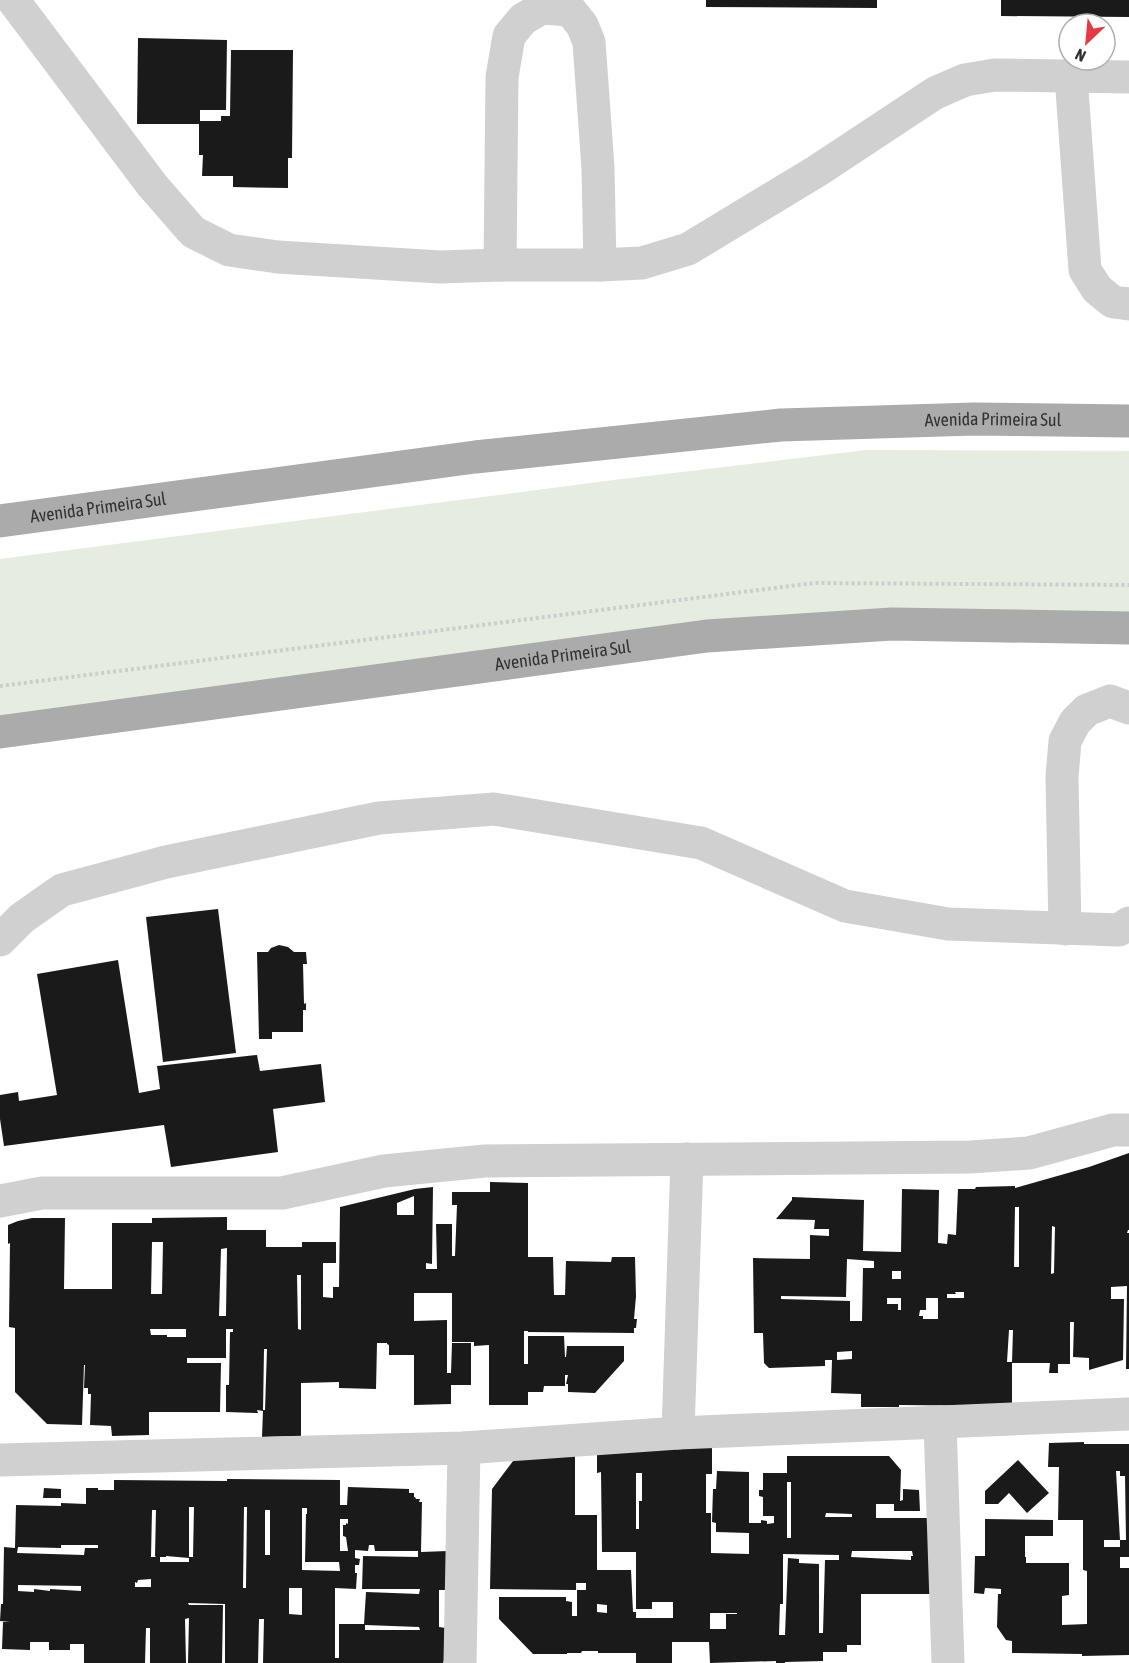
<svg xmlns="http://www.w3.org/2000/svg" width="1129" height="1663" viewBox="0 0 1129 1663" font-family="'Asap Condensed',sans-serif">
<style>
.green{fill:#e6ecdf}
.building{fill:#1a1a1a;fill-rule:evenodd}
.lines{fill:none;stroke-linecap:round;stroke-linejoin:round}
.path{stroke:#cdcdcd;stroke-width:4;stroke-dasharray:3 3;stroke-linecap:butt}
.minor{stroke:#d0d0d0;stroke-width:33}
.major{stroke:#ababab;stroke-width:33}
.labels{text-anchor:middle;stroke-width:6;stroke-linejoin:round;paint-order:stroke}
.street-label{font-size:18px;fill:#333;stroke:#fff}
</style>
<rect width="100%" height="100%" fill="#fff"/>
<!-- green -->
<polygon class="green" points="866,450 1129,451 1129,614 847,612 0,719 0,559 614,480"/>
<!-- building -->
<g class="building">
<polygon points="706,0 877,0 877,8 706,7"/>
<polygon points="1001,0 1129,0 1129,17 1001,16"/>
<polygon points="138,38 227,40 226,110 200,110 200,121 221,121 221,116 230,116 231,50 293,50 292,158 288,158 288,188 233,187 233,176 202,176 203,155 199,155 199,124 137,124"/>
<polygon points="218,909 236,1053 163,1062 146,917"/>
<polygon points="279,945 288,947 294,952 306,952 307,964 303,964 304,1004 306,1003 306,1010 303,1010 303,1032 272,1032 272,1039 259,1039 257,952 268,952 271,948"/>
<polygon points="118,960 139,1093 160,1089 157,1066 257,1055 260,1071 321,1064 325,1102 273,1109 278,1152 171,1167 164,1125 4,1146 0,1119 0,1095 18,1092 19,1101 57,1095 37,974"/>
<path d="M 1129,1153 L 1129,1230 L 1128,1230 L 1127,1233 L 1129,1233 L 1129,1369 L 1126,1369 L 1127,1286 L 1111,1287 L 1111,1299 L 1124,1299 L 1123,1360 L 1089,1370 L 1089,1358 L 1073,1357 L 1074,1322 L 1070,1322 L 1070,1364 L 1058,1364 L 1058,1373 L 1049,1373 L 1050,1363 L 1012,1363 L 1012,1406 L 899,1405 L 899,1407 L 861,1407 L 861,1394 L 831,1393 L 832,1360 L 825,1360 L 825,1366 L 769,1368 L 764,1363 L 763,1333 L 754,1333 L 753,1258 L 810,1259 L 810,1235 L 829,1236 L 829,1229 L 814,1229 L 815,1220 L 776,1219 L 792,1200 L 792,1197 L 864,1200 L 863,1251 L 901,1252 L 902,1189 L 939,1190 L 938,1243 L 947,1244 L 948,1234 L 956,1235 L 958,1189 L 975,1189 L 976,1187 L 1015,1186 L 1015,1188 L 1089,1167 ZM 1015,1207 L 1019,1207 L 1019,1267 L 1014,1267 ZM 1052,1226 L 1055,1227 L 1054,1273 L 1051,1274 ZM 847,1259 L 874,1261 L 874,1268 L 863,1268 L 862,1321 L 850,1321 L 850,1301 L 781,1299 L 781,1296 L 846,1297 ZM 892,1271 L 901,1271 L 901,1279 L 892,1279 ZM 955,1292 L 964,1292 L 964,1298 L 947,1298 L 947,1294 L 956,1294 ZM 887,1298 L 901,1298 L 901,1310 L 898,1310 L 898,1304 L 887,1304 ZM 926,1298 L 938,1298 L 938,1319 L 923,1319 L 923,1316 L 919,1316 L 920,1310 L 926,1310 ZM 1009,1330 L 1013,1330 L 1012,1362 L 1007,1362 ZM 852,1351 L 852,1359 L 837,1360 L 837,1352 Z"/>
<path d="M 490,1182 L 528,1183 L 528,1257 L 553,1257 L 554,1295 L 565,1295 L 566,1261 L 611,1262 L 612,1257 L 635,1257 L 636,1296 L 634,1319 L 637,1319 L 636,1328 L 634,1328 L 634,1333 L 528,1332 L 528,1331 L 524,1331 L 524,1364 L 528,1364 L 528,1336 L 564,1336 L 565,1357 L 566,1357 L 567,1346 L 624,1346 L 624,1361 L 595,1393 L 568,1392 L 568,1384 L 566,1384 L 568,1375 L 565,1375 L 565,1386 L 544,1386 L 543,1392 L 528,1392 L 528,1405 L 489,1405 L 489,1345 L 474,1346 L 474,1342 L 452,1342 L 452,1293 L 414,1293 L 414,1321 L 447,1320 L 447,1373 L 451,1373 L 452,1343 L 471,1343 L 471,1385 L 451,1385 L 451,1404 L 414,1405 L 414,1355 L 389,1355 L 389,1345 L 387,1344 L 387,1343 L 377,1343 L 376,1389 L 339,1388 L 339,1382 L 301,1383 L 301,1436 L 262,1437 L 263,1410 L 265,1410 L 267,1349 L 264,1349 L 263,1411 L 257,1410 L 258,1413 L 226,1412 L 226,1385 L 229,1385 L 230,1332 L 233,1332 L 233,1329 L 226,1329 L 226,1358 L 187,1358 L 187,1363 L 221,1363 L 220,1412 L 149,1412 L 149,1435 L 112,1436 L 111,1426 L 90,1425 L 91,1394 L 88,1394 L 88,1388 L 84,1388 L 85,1365 L 84,1365 L 82,1425 L 47,1424 L 15,1392 L 15,1328 L 9,1327 L 10,1243 L 8,1244 L 8,1225 L 18,1221 L 32,1218 L 65,1218 L 64,1289 L 112,1289 L 112,1223 L 152,1223 L 152,1218 L 227,1217 L 227,1230 L 266,1230 L 266,1247 L 302,1247 L 302,1242 L 336,1242 L 336,1263 L 323,1263 L 323,1297 L 333,1298 L 333,1287 L 339,1287 L 340,1207 L 415,1189 L 433,1187 L 432,1264 L 426,1263 L 426,1269 L 437,1269 L 436,1224 L 452,1224 L 452,1256 L 455,1256 L 457,1205 L 452,1205 L 452,1192 L 490,1192 ZM 414,1196 L 414,1215 L 397,1215 L 397,1203 ZM 152,1242 L 163,1242 L 162,1294 L 151,1294 ZM 227,1248 L 226,1316 L 219,1316 L 221,1249 ZM 297,1275 L 301,1275 L 301,1330 L 298,1329 ZM 150,1329 L 186,1329 L 186,1337 L 167,1337 L 167,1335 L 151,1335 Z"/>
<path d="M 1084,1442 L 1084,1444 L 1129,1444 L 1129,1557 L 1120,1557 L 1120,1568 L 1129,1568 L 1129,1655 L 1082,1656 L 1082,1654 L 1012,1653 L 1012,1641 L 1006,1640 L 997,1627 L 998,1594 L 1001,1594 L 1001,1589 L 985,1588 L 984,1594 L 974,1593 L 975,1556 L 985,1556 L 985,1519 L 1053,1520 L 1053,1536 L 1025,1536 L 1025,1557 L 1026,1557 L 1026,1563 L 1069,1563 L 1069,1595 L 1062,1596 L 1062,1625 L 1087,1624 L 1087,1571 L 1083,1570 L 1083,1520 L 1058,1520 L 1059,1467 L 1048,1467 L 1049,1443 ZM 1116,1471 L 1120,1471 L 1120,1476 L 1125,1476 L 1126,1540 L 1120,1540 L 1120,1547 L 1104,1547 L 1104,1540 L 1120,1540 Z"/>
<path d="M 712,1445 L 712,1474 L 706,1474 L 706,1513 L 711,1513 L 711,1553 L 749,1554 L 749,1533 L 716,1532 L 716,1523 L 712,1522 L 713,1489 L 716,1489 L 717,1471 L 749,1472 L 749,1523 L 761,1523 L 761,1520 L 767,1521 L 767,1524 L 774,1523 L 774,1516 L 763,1516 L 763,1497 L 759,1496 L 759,1490 L 763,1490 L 763,1473 L 787,1473 L 787,1456 L 889,1456 L 901,1470 L 900,1501 L 903,1500 L 903,1489 L 919,1490 L 920,1511 L 894,1511 L 894,1504 L 876,1504 L 876,1518 L 930,1518 L 930,1594 L 861,1594 L 861,1645 L 847,1645 L 847,1652 L 823,1652 L 823,1661 L 785,1662 L 785,1663 L 776,1663 L 776,1661 L 710,1663 L 709,1642 L 672,1642 L 672,1663 L 636,1663 L 636,1653 L 598,1653 L 598,1651 L 582,1651 L 581,1653 L 567,1653 L 567,1654 L 533,1654 L 499,1619 L 499,1597 L 566,1597 L 566,1601 L 572,1602 L 572,1616 L 577,1616 L 577,1590 L 586,1590 L 586,1583 L 576,1583 L 576,1590 L 490,1589 L 492,1489 L 519,1453 L 575,1453 L 575,1515 L 597,1515 L 597,1570 L 631,1570 L 633,1612 L 636,1612 L 636,1618 L 673,1618 L 673,1602 L 652,1602 L 652,1609 L 636,1609 L 636,1552 L 602,1552 L 601,1472 L 597,1473 L 597,1446 ZM 636,1473 L 642,1473 L 642,1501 L 639,1501 L 639,1529 L 636,1529 ZM 787,1482 L 791,1482 L 791,1538 L 787,1538 ZM 826,1513 L 852,1514 L 852,1517 L 825,1517 ZM 852,1551 L 912,1551 L 913,1556 L 911,1556 L 911,1560 L 851,1557 ZM 783,1554 L 839,1555 L 839,1560 L 825,1560 L 823,1633 L 819,1633 L 819,1564 L 799,1563 L 799,1559 L 788,1558 L 785,1635 L 779,1635 L 780,1604 L 783,1604 ZM 597,1604 L 607,1605 L 607,1613 L 597,1612 ZM 710,1613 L 737,1613 L 737,1614 L 726,1614 L 726,1629 L 710,1629 Z"/>
<polygon points="1018,1460 1049,1493 1027,1513 1009,1493 998,1504 985,1504 985,1491"/>
<path d="M 227,1479 L 340,1480 L 340,1505 L 347,1505 L 348,1487 L 409,1489 L 409,1493 L 414,1493 L 414,1497 L 415,1497 L 416,1499 L 420,1499 L 419,1502 L 422,1502 L 421,1552 L 448,1551 L 448,1590 L 439,1590 L 439,1627 L 446,1628 L 445,1657 L 443,1663 L 263,1663 L 264,1619 L 259,1619 L 258,1663 L 225,1663 L 225,1604 L 188,1603 L 189,1605 L 223,1605 L 222,1663 L 188,1663 L 189,1618 L 185,1619 L 186,1663 L 150,1663 L 150,1628 L 146,1628 L 145,1663 L 84,1663 L 84,1644 L 70,1644 L 70,1650 L 49,1650 L 49,1642 L 30,1642 L 30,1650 L 2,1649 L 3,1622 L 10,1622 L 0,1621 L 1,1604 L 3,1604 L 4,1547 L 15,1548 L 16,1505 L 61,1506 L 61,1503 L 86,1504 L 86,1488 L 98,1488 L 98,1490 L 114,1490 L 114,1480 L 227,1481 ZM 189,1507 L 194,1507 L 193,1557 L 189,1557 ZM 244,1507 L 247,1507 L 246,1588 L 243,1588 ZM 302,1508 L 307,1508 L 307,1514 L 306,1514 L 305,1562 L 339,1562 L 340,1571 L 302,1570 ZM 152,1510 L 156,1510 L 155,1556 L 156,1557 L 151,1557 ZM 265,1510 L 270,1510 L 270,1555 L 265,1555 ZM 340,1519 L 348,1519 L 348,1524 L 346,1523 L 346,1525 L 343,1525 L 343,1536 L 346,1537 L 348,1551 L 340,1551 ZM 61,1545 L 98,1545 L 98,1548 L 85,1548 L 84,1555 L 17,1553 L 18,1547 L 61,1548 ZM 369,1545 L 374,1545 L 375,1551 L 418,1551 L 418,1557 L 363,1556 L 362,1589 L 420,1589 L 419,1594 L 366,1592 L 364,1624 L 339,1624 L 339,1658 L 335,1658 L 335,1588 L 356,1589 L 357,1573 L 355,1573 L 355,1565 L 359,1565 L 360,1559 L 355,1558 L 355,1550 L 368,1551 ZM 166,1556 L 189,1558 L 189,1562 L 160,1562 L 160,1557 L 166,1557 ZM 151,1579 L 151,1587 L 135,1587 L 135,1582 L 137,1583 L 138,1580 ZM 18,1585 L 81,1586 L 81,1591 L 50,1589 L 50,1591 L 34,1589 L 34,1592 L 18,1591 ZM 289,1588 L 302,1588 L 302,1615 L 289,1614 ZM 365,1625 L 419,1627 L 420,1630 L 365,1630 Z"/>
<polygon points="44,1488 61,1489 61,1498 43,1498"/>
</g>
<g class="lines">
<!-- path -->
<polyline class="path" points="0,686 814,583 1129,585"/>
<!-- minor -->
<g class="minor">
<polyline points="13,0 152,185 193,232 229,250 278,257 440,267 500,265 600,265 642,263 688,249 817,171 935,93 965,80 995,75 1129,77"/>
<polyline points="1071,76 1085,270 1097,289 1113,302 1129,304"/>
<polyline points="500,265 502,77 509,36 523,19 542,8 570,10 582,25 589,42 598,168 600,265"/>
<polyline points="1065,929 1062,777 1065,741 1075,722 1087,710 1110,701 1129,708"/>
<polyline points="0,940 22,918 62,890 166,862 379,818 494,809 701,843 845,906 948,924 1119,930 1129,923"/>
<polyline points="0,1201 42,1193 282,1193 384,1171 485,1161 970,1157 1029,1153 1113,1130 1129,1130"/>
<polyline points="940,1422 948,1663"/>
<polyline points="678,1433 687,1159"/>
<polyline points="0,1460 464,1448 678,1433 1129,1414"/>
<polyline points="460,1663 464,1448"/>
</g>
<!-- major -->
<g class="major">
<path id="s1" d="M 0,521 L 475,457 L 781,425 L 974,419 L 1129,421"/>
<path id="s2" d="M 0,732 L 707,636 L 892,624 L 1129,628"/>
</g>
</g>
<g class="labels">
<!-- street labels -->
<g class="street-label">
<text dy="6" stroke="none"><textPath href="#s1" startOffset="999">Avenida Primeira Sul</textPath></text>
<text dy="6" stroke="none"><textPath href="#s1" startOffset="99">Avenida Primeira Sul</textPath></text>
<text dy="6" stroke="none"><textPath href="#s2" startOffset="568">Avenida Primeira Sul</textPath></text>
</g>
</g>
<!-- north arrow -->
<g transform="translate(1087 42) rotate(206)"><circle r="28" fill="#ffffff" stroke="#adadad" stroke-width="1.5"/>
<path d="M0-4.5L10 22L0 15L-10 22Z" fill="#e63946"/>
<text y="-9" font-size="16" font-weight="bold" text-anchor="middle" fill="#333333">N</text>
</g>
</svg>
